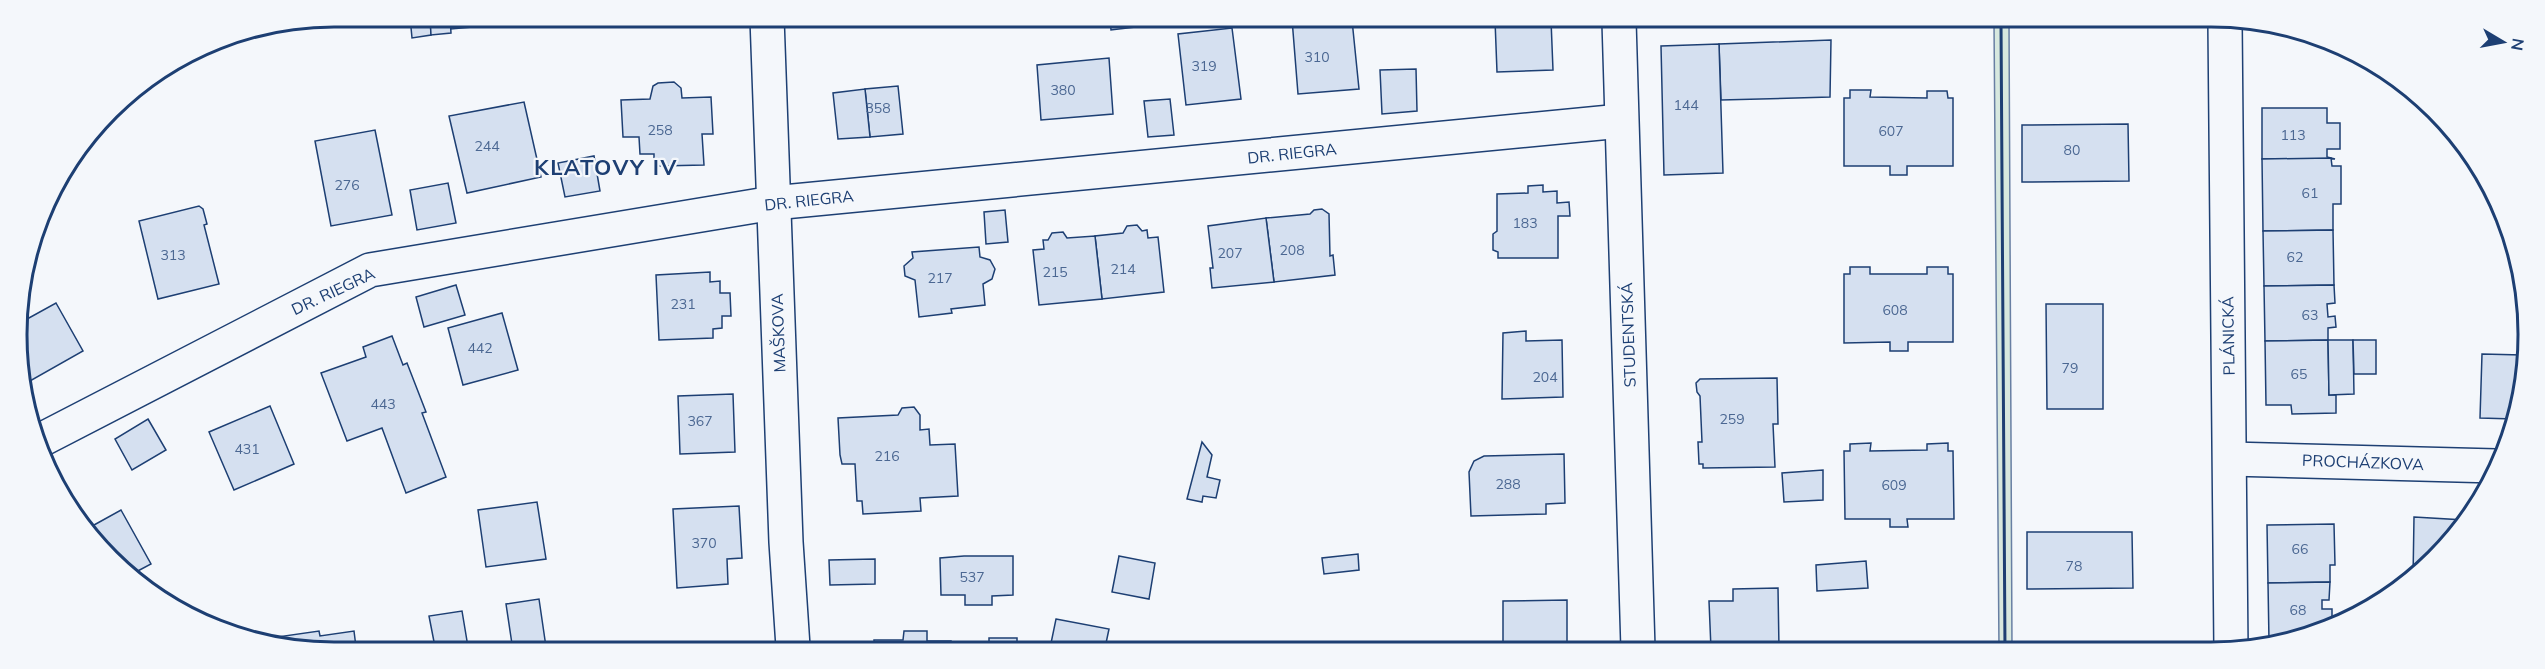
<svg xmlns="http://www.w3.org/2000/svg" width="2545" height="669" viewBox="0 0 2545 669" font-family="Mulish,sans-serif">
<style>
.green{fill:#d7e8df;stroke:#687fa3;stroke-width:1.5}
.building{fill:#d5e0f0;stroke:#1d3f73;stroke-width:1.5}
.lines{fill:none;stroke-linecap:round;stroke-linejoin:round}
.minor-casing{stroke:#1d3f73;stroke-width:36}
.secondary-casing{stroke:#1d3f73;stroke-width:36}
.minor{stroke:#f4f7fb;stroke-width:33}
.secondary{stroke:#f4f7fb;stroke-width:33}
.wall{stroke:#1d3f73;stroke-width:3}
.labels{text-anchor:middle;stroke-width:4.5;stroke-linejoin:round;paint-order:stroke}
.number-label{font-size:14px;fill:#4b6792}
.street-label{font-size:16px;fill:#1d3f73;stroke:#f4f7fb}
.district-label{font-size:22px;font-weight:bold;letter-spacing:1.5px;fill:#1d3f73;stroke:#f4f7fb}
.rim{fill:none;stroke:#1d3f73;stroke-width:3}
</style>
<rect width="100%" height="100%" fill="#f4f7fb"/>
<!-- green -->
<polygon class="green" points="1994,22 2009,22 2012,649 1999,649"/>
<!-- building -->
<g class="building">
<polygon points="410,17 430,17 431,35 412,38"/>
<polygon points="430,17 450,17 451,33 431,35"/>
<polygon points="450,17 471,17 472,27 451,29"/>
<polygon points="1110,19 1134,19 1135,27 1111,30"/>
<polygon points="1292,19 1352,20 1359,89 1298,94"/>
<polygon points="1495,20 1551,20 1553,70 1497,72"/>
<polygon points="1232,28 1241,99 1186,105 1178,34"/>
<polygon points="1831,40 1830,97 1721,100 1719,44"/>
<polygon points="1719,44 1723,173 1664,175 1661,46"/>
<polygon points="1109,58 1113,114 1041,120 1037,65"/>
<polygon points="1416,69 1417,111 1382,114 1380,70"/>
<polygon points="674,82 681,88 682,98 711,97 713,134 702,134 704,165 659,166 654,162 654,154 640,154 639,137 623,137 621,100 650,99 653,86 658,83"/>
<polygon points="898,86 903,134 870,137 865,89"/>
<polygon points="865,89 870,137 838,139 833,93"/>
<polygon points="1850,90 1871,90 1870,97 1927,98 1927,91 1947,91 1948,98 1953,98 1953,166 1907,166 1907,175 1890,175 1890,166 1844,166 1844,98 1850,98"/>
<polygon points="1170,99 1174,135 1148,137 1144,101"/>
<polygon points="524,102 541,177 467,193 449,116"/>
<polygon points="2262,108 2327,108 2327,123 2340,123 2340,149 2327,149 2327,157 2335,159 2262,159"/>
<polygon points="2128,124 2129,181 2022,182 2022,125"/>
<polygon points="375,130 392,215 331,226 315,141"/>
<polygon points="594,156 600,191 565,197 558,163"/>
<polygon points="2331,158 2332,166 2341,166 2341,204 2333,204 2333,230 2263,231 2262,159"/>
<polygon points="448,183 456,223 417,230 410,190"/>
<polygon points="1543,185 1543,192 1557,191 1557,203 1569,202 1570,216 1558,216 1558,258 1498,258 1498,252 1493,250 1493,234 1497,231 1497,194 1528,193 1528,186"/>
<polygon points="199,206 203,209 207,224 204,225 219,284 158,299 139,221"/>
<polygon points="1322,209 1329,214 1330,256 1333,255 1335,275 1274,282 1266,218 1310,214 1314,210"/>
<polygon points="1005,210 1008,242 986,244 984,212"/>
<polygon points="1266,218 1274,282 1212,288 1210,268 1213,268 1208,226"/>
<polygon points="1137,225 1142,231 1147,230 1148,238 1158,237 1164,292 1102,299 1095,236 1123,233 1127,226"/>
<polygon points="2333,230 2334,285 2264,286 2263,231"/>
<polygon points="1063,232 1067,238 1095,236 1102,299 1039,305 1033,250 1044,249 1043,240 1048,240 1052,233"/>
<polygon points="979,247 980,257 990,260 995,269 992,279 983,284 985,305 951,309 952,313 919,317 915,280 905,276 904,266 913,258 912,252"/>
<polygon points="1850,267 1870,267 1870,274 1927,274 1927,267 1948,267 1948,274 1953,274 1953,342 1908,342 1908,351 1890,351 1890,342 1844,343 1844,274 1850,274"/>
<polygon points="710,272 710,282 720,281 720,293 730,293 731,316 722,316 722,328 713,329 713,338 659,340 656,275"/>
<polygon points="456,285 465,315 424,327 416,297"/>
<polygon points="2334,285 2335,303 2327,304 2328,317 2335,316 2336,327 2328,328 2328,340 2265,341 2264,286"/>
<polygon points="56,303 83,351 30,381 22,367 18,324"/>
<polygon points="2046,304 2103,304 2103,409 2047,409"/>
<polygon points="502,313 518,370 463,385 448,328"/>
<polygon points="1526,331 1526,341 1562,340 1563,397 1502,399 1503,333"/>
<polygon points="392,336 403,365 407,363 426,412 422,413 446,477 406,493 382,428 347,441 321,373 366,357 363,347"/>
<polygon points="2328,340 2329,395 2336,395 2336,413 2292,414 2291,405 2266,405 2265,341"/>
<polygon points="2328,340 2353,340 2354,394 2329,395"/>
<polygon points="2353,340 2376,340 2376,374 2354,374"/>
<polygon points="2482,354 2522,355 2522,396 2514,419 2480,418"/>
<polygon points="1777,378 1778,424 1773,424 1775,467 1703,468 1703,464 1699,464 1698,442 1702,442 1700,396 1697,392 1696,383 1700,379"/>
<polygon points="733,394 735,452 680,454 678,396"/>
<polygon points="270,406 294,464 234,490 209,432"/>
<polygon points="914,407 920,415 920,430 929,429 930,445 955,444 958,496 920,498 921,511 863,514 862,501 857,501 855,464 842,464 840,455 838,418 898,415 902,408"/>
<polygon points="148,419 166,450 132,470 115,439"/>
<polygon points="1202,442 1212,455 1207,477 1220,480 1216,498 1203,496 1202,502 1187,499"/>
<polygon points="1871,443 1870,451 1927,450 1927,444 1948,443 1948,451 1953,451 1954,519 1907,519 1908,527 1890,527 1890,519 1845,519 1844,451 1850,451 1850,444"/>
<polygon points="1564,454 1565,503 1546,504 1546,514 1471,516 1469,472 1474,461 1484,456"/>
<polygon points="1823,470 1823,500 1784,502 1782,473"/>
<polygon points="537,502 546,559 486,567 478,510"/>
<polygon points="739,506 742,558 727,559 728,584 677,588 673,509"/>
<polygon points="121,510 151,564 134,573 85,530"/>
<polygon points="2414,517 2464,520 2420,573 2413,579"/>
<polygon points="2334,524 2335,565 2330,565 2330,582 2268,583 2267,525"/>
<polygon points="2027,532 2132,532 2133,588 2027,589"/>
<polygon points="1358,554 1359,570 1324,574 1322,558"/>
<polygon points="964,556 1013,556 1013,595 992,596 992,605 965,605 965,595 941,595 940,558"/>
<polygon points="1119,556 1155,563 1149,599 1112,592"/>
<polygon points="875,559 875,584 830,585 829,560"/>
<polygon points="1866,561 1868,588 1817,591 1816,565"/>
<polygon points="2330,582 2329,600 2322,600 2322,609 2332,609 2332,626 2282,641 2269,641 2268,583"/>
<polygon points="1778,588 1779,649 1711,649 1709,601 1733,601 1733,589"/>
<polygon points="539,599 546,647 492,647 512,644 506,604"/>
<polygon points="1567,600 1567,649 1503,649 1503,601"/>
<polygon points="182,603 185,614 171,606"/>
<polygon points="462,611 468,647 435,647 429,616"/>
<polygon points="1056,619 1109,629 1105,648 1050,648"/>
<polygon points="319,631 320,636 354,631 356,647 273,646 264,643 263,639"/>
<polygon points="904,631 927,631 927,641 951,641 951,648 874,647 874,640 903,640"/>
<rect x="989" y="638" width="28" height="10"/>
</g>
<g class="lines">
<defs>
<g id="minor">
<polyline points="767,18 786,542 793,647"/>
<polyline points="1619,21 1638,649"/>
<polyline points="39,441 370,270 773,203 1621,121"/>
<polyline points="2230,459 2496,466"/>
</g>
<polyline id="secondary" points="2225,22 2231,650"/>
</defs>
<!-- minor casing -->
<use href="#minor" class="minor-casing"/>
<!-- secondary casing -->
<use href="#secondary" class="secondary-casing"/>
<!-- minor -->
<use href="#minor" class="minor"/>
<!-- secondary -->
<use href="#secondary" class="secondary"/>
<!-- wall -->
<polyline class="wall" points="2001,22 2005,649"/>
</g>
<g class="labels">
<!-- number labels -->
<g class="number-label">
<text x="1317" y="62">310</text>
<text x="1204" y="71">319</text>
<text x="1063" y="95">380</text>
<text x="1686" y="110">144</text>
<text x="878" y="113">358</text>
<text x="660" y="135">258</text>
<text x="1891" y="136">607</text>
<text x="2293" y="140">113</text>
<text x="487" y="151">244</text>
<text x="2072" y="155">80</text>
<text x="347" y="190">276</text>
<text x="2310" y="198">61</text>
<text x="1525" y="228">183</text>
<text x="1292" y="255">208</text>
<text x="1230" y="258">207</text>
<text x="173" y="260">313</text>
<text x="2295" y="262">62</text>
<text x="1123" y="274">214</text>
<text x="1055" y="277">215</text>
<text x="940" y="283">217</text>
<text x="683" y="309">231</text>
<text x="1895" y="315">608</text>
<text x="2310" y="320">63</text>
<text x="480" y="353">442</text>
<text x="2070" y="373">79</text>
<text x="2299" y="379">65</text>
<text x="1545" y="382">204</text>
<text x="383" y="409">443</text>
<text x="1732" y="424">259</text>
<text x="700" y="426">367</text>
<text x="247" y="454">431</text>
<text x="887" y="461">216</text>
<text x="1508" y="489">288</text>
<text x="1894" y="490">609</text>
<text x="704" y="548">370</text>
<text x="2300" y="554">66</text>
<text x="2074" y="571">78</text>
<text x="972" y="582">537</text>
<text x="2298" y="615">68</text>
</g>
<!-- street labels -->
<g class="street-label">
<text transform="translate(1292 153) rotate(-6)" y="6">DR. RIEGRA</text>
<text transform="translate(809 200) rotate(-6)" y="6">DR. RIEGRA</text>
<text transform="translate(333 291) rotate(-25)" y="6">DR. RIEGRA</text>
<text transform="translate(778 333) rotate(-92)" y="6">MAŠKOVA</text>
<text transform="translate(1628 335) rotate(-92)" y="6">STUDENTSKÁ</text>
<text transform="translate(2228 336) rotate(-91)" y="6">PLÁNICKÁ</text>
<text transform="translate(2363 462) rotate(2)" y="6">PROCHÁZKOVA</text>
</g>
<!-- district labels -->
<g class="district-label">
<text x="606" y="175">KLATOVY IV</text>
</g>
</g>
<!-- crop -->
<path d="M0 0H2545V669H0ZM334 27H2211A307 307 0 0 1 2518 334V335A307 307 0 0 1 2211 642H334A307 307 0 0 1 27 335V334A307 307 0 0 1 334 27Z" fill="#f4f7fb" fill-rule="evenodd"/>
<path class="rim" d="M334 27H2211A307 307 0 0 1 2518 334V335A307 307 0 0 1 2211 642H334A307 307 0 0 1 27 335V334A307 307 0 0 1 334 27Z"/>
<!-- north arrow -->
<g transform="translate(2503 42) rotate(100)" stroke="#f4f7fb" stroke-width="4.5" paint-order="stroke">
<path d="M0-4.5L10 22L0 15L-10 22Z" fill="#1d3f73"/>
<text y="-9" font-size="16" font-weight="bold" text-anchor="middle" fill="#1d3f73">N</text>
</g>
</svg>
